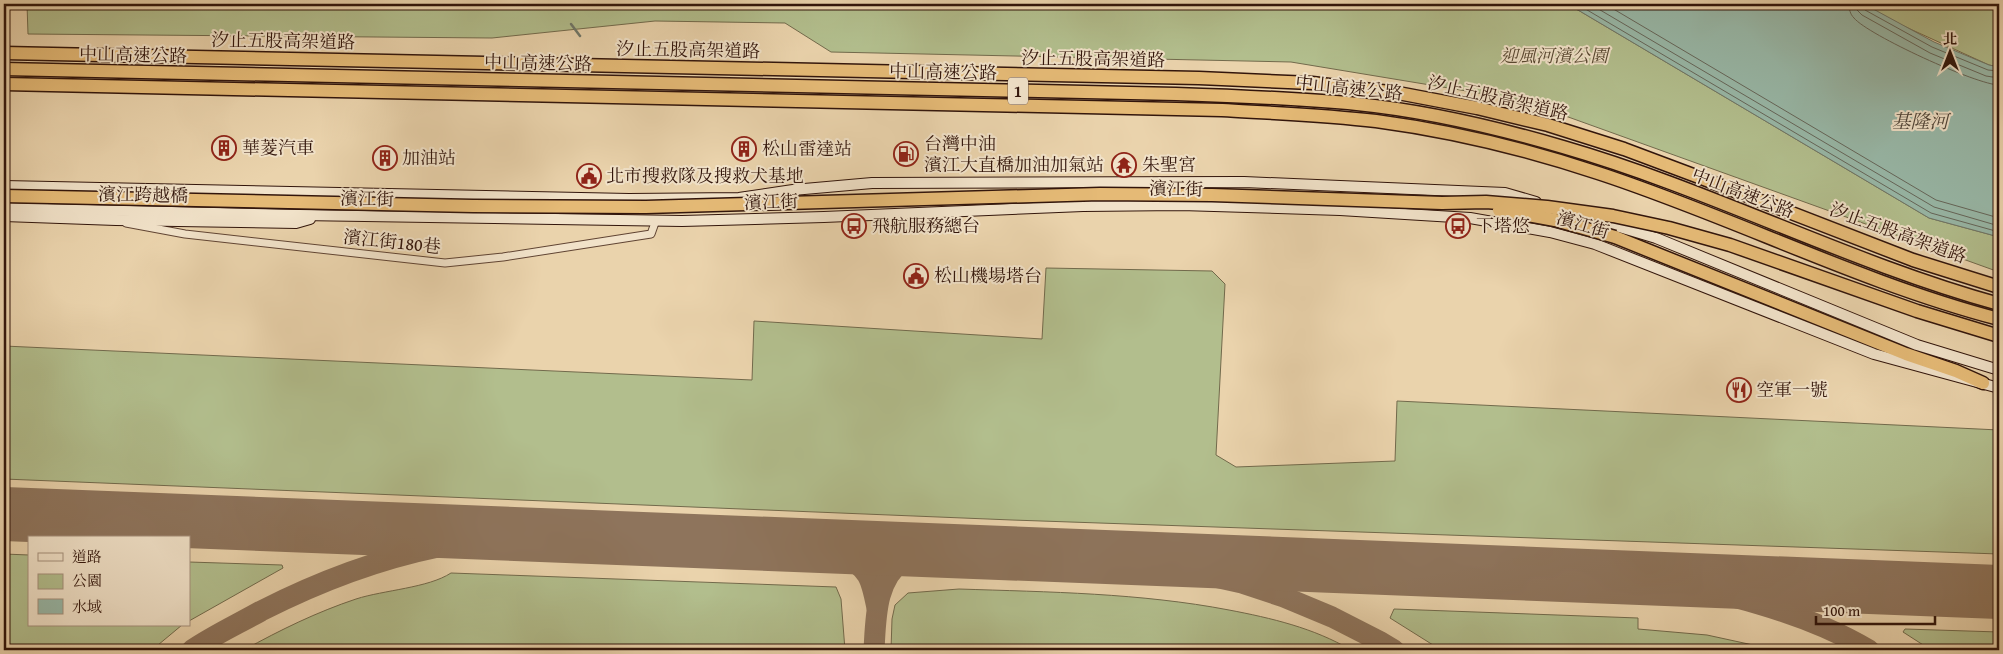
<svg xmlns="http://www.w3.org/2000/svg" width="2003" height="654" viewBox="0 0 2003 654" font-family="'Gentium Book Plus','Noto Serif TC',serif">
<style>
.green{fill:#b2be8d;stroke:#726a4c}
.water{fill:#98b8a8;stroke:#6f7769}
.lines{fill:none;stroke-linecap:round;stroke-linejoin:round}
.shore{stroke:#65665a;stroke-width:1}
.stream{stroke:#6f7769;stroke-width:2.5}
.taxiway{stroke:#8e745c;stroke-width:21}
.runway{stroke:#8e745c;stroke-width:54}
.minor-casing{stroke:#604433;stroke-width:9}
.secondary-casing{stroke:#32150b;stroke-width:12}
.motorway-casing{stroke:#32150b;stroke-width:15}
.minor{stroke:#f1e2c9;stroke-width:7}
.secondary{stroke:#f1e2c9;stroke-width:10}
.motorway{stroke:#e5ba76;stroke-width:12}
.motorway-bridge-casing{stroke:#32150b;stroke-width:15;stroke-linecap:butt}
.motorway-bridge{stroke:#e5ba76;stroke-width:12}
.labels{text-anchor:middle;stroke-width:4;stroke-linejoin:round;paint-order:stroke}
.shield{fill:#f1e2c9;stroke:#6b5244;stroke-width:1}
.shield-label{font-size:16px;font-weight:bold;fill:#32150b}
.street-label{font-size:18px;fill:#32150b;stroke:#f1e2c9}
.park-label{font-size:18px;font-style:italic;fill:#584832;stroke:#f1e2c9}
.poi-label{font-size:18px;fill:#32150b;stroke:#f1e2c9;text-anchor:start}
.water-label{font-size:19px;font-style:italic;fill:#51463a;stroke:#f1e2c9}
</style>
<rect width="100%" height="100%" fill="#ead3ac"/>
<filter id="stains"><feTurbulence type="fractalNoise" baseFrequency=".004" numOctaves="4"/><feColorMatrix values="0 0 0 0 .2 0 0 0 0 .09 0 0 0 0 .02 0 0 0 .5 -.17"/></filter>
<radialGradient id="worn" r=".72"><stop offset=".6" stop-color="#630" stop-opacity="0"/><stop offset="1" stop-color="#630" stop-opacity=".3"/></radialGradient>
<!-- green -->
<g class="green">
<polygon points="27,4 1564,4 1578,10 1929,218 1999,237 1999,272 1521,100 1291,62 831,52 785,23 655,21 492,38 28,34"/>
<polygon points="1864,4 1999,4 1999,67 1989,65 1897,23"/>
<polygon points="1046,268 1212,271 1225,284 1216,455 1236,467 1395,461 1397,401 1999,430 1999,554 1012,520 4,479 4,346 752,380 754,321 1042,339"/>
<polygon points="4,554 29,555 29,625 182,625 152,650 4,650"/>
<polygon points="189,562 282,565 283,568 189,621"/>
<path d="M 451,573 L 836,587 L 841,599 L 845,650 L 244,650 C 280,630 317,612 356,599 C 384,590 428,588 451,573 Z"/>
<path d="M 959,589 C 1049,592 1140,593 1229,610 C 1271,618 1314,628 1351,650 L 891,650 L 892,619 L 895,605 L 908,593 Z"/>
<polygon points="1394,609 1638,618 1638,629 1707,635 1776,650 1441,650 1390,618"/>
<polygon points="1905,629 1999,632 1999,650 1931,650 1903,632"/>
</g>
<!-- water -->
<polygon class="water" points="1564,4 1864,4 1934,42 1989,65 1999,67 1999,237 1929,218 1578,10"/>
<g class="lines">
<!-- shore -->
<g class="shore">
<polyline points="1577,4 1931,213 1999,232"/>
<polyline points="1590,4 1934,207 1999,226"/>
<polyline points="1605,4 1936,200 1999,218"/>
<path d="M 1849,4 C 1849,9 1850,14 1854,18 C 1868,35 1977,85 1999,85"/>
<polyline points="1856,4 1857,10 1862,15 1930,53 1986,76 1999,78"/>
<polyline points="1863,4 1865,10 1932,47 1988,70 1999,71"/>
</g>
<!-- stream -->
<polyline class="stream" points="571,24 580,36"/>
<!-- taxiway -->
<g class="taxiway">
<path d="M 1646,578 C 1720,592 1804,611 1869,650"/>
<path d="M 192,650 C 214,635 238,624 261,611 C 318,582 375,560 438,547 C 509,533 582,537 653,542 C 716,546 779,550 842,554 C 870,570 871,578 877,608"/>
<path d="M 874,650 C 876,617 875,581 904,559 L 1114,557 L 1156,564 L 1242,583 L 1284,597 L 1332,617 L 1379,641 L 1394,650"/>
</g>
<!-- runway -->
<polyline class="runway" points="4,514 1999,592"/>
<defs>
<polyline id="minor" points="126,223 185,234 445,263 503,257 651,234 656,220"/>
<g id="secondary">
<polyline points="4,186 629,199 739,198 793,190 872,183 1244,182 1505,193 1536,202"/>
<polyline points="4,208 300,215 682,221 824,217 1083,206 1181,205 1340,210 1470,218 1550,232 1595,244 1874,354 1999,388"/>
<polyline points="4,216 116,220 296,223 310,219"/>
<polyline points="1583,216 1656,238 1917,345 1999,370"/>
</g>
<polyline id="motorway" points="1615,237 1906,354 1956,371 1983,383"/>
</defs>
<!-- minor casing -->
<use href="#minor" class="minor-casing"/>
<!-- secondary casing -->
<use href="#secondary" class="secondary-casing"/>
<!-- motorway casing -->
<use href="#motorway" class="motorway-casing"/>
<!-- minor -->
<use href="#minor" class="minor"/>
<!-- secondary -->
<use href="#secondary" class="secondary"/>
<!-- motorway -->
<use href="#motorway" class="motorway"/>
<defs>
<g id="motorway-bridge">
<polyline points="4,53 1199,78 1312,83 1398,93 1477,108 1548,125 1624,149 1696,176 1913,260 1999,287"/>
<path d="M 4,69 L 1176,94 C 1237,96 1297,98 1357,104 C 1426,111 1495,127 1563,147 C 1712,190 1850,263 1999,304"/>
<path d="M 4,84 L 1222,110 C 1274,113 1325,115 1376,121 C 1451,131 1526,149 1598,173 C 1733,217 1861,283 1999,319"/>
<polyline points="4,196 473,206 646,207 1100,194 1212,195 1442,203 1486,202 1547,207 1613,216 1669,228 1730,245 1917,311 1999,336"/>
<polyline points="1499,210 1555,220 1615,237"/>
</g>
</defs>
<!-- motorway-bridge casing -->
<use href="#motorway-bridge" class="motorway-bridge-casing"/>
<!-- motorway-bridge -->
<use href="#motorway-bridge" class="motorway-bridge"/>
</g>
<!-- icons -->
<defs>
<symbol id="building-ring" viewBox="-11 -11 22 22"><circle r="9.5" fill="#f1e2c9" stroke="#8f2418" stroke-width="1.5"/><path d="M-4-6H4V6H1V3H-1V6H-4ZM-2.5-4.3h1.7v1.8h-1.7ZM.8-4.3h1.7v1.8H.8ZM-2.5-1h1.7V.8h-1.7ZM.8-1h1.7V.8H.8Z" fill="#8f2418"/></symbol>
<symbol id="fuel-ring" viewBox="-11 -11 22 22"><circle r="9.5" fill="#f1e2c9" stroke="#8f2418" stroke-width="1.5"/><path d="M-5.5-6h7V0h2V4h1.3V-2.5L3-4.5l.8-.8L6-3V5H2.5V1h-1V6h-7ZM-4.2-4.7v3.2H.2V-4.7Z" fill="#8f2418"/></symbol>
<symbol id="temple-ring" viewBox="-11 -11 22 22"><circle r="9.5" fill="#f1e2c9" stroke="#8f2418" stroke-width="1.5"/><path d="M0-6L5-2H3V0L6.5 2.5H4V6H1.5V3h-3V6H-4V2.5H-6.5L-3 0V-2H-5Z" fill="#8f2418"/></symbol>
<symbol id="civic-ring" viewBox="-11 -11 22 22"><circle r="9.5" fill="#f1e2c9" stroke="#8f2418" stroke-width="1.5"/><path d="M-.6-6.5H3V-4.5H.6V-3L4-1V1h2V6H-6V1h2V-1L-.6-3ZM-1.2 2.5V6h2.4V2.5Z" fill="#8f2418"/></symbol>
<symbol id="bus-ring" viewBox="-11 -11 22 22"><circle r="9.5" fill="#f1e2c9" stroke="#8f2418" stroke-width="1.5"/><path d="M-5-6H5V4H4V6H2V4H-2V6H-4V4H-5ZM-3.5-4V0h7V-4ZM-3.5 1.2v1.5H-2V1.2ZM2 1.2v1.5H3.5V1.2Z" fill="#8f2418"/></symbol>
<symbol id="restaurant-ring" viewBox="-11 -11 22 22"><circle r="9.5" fill="#f1e2c9" stroke="#8f2418" stroke-width="1.5"/><path d="M-5-6h1v4h1v-4h1v4h1v-4h1v5L-1.5 .5V6h-2V.5L-5-1ZM5-6V6H3V1.5H1.5Q1.5-4 5-6Z" fill="#8f2418"/></symbol>
</defs>
<g fill-rule="evenodd">
<use href="#building-ring" x="210" y="134" width="28" height="28"/>
<use href="#building-ring" x="730" y="135" width="28" height="28"/>
<use href="#fuel-ring" x="892" y="140" width="28" height="28"/>
<use href="#building-ring" x="371" y="144" width="28" height="28"/>
<use href="#temple-ring" x="1110" y="151" width="28" height="28"/>
<use href="#civic-ring" x="575" y="162" width="28" height="28"/>
<use href="#bus-ring" x="840" y="212" width="28" height="28"/>
<use href="#bus-ring" x="1444" y="212" width="28" height="28"/>
<use href="#civic-ring" x="902" y="262" width="28" height="28"/>
<use href="#restaurant-ring" x="1725" y="376" width="28" height="28"/>
</g>
<g class="labels">
<!-- shield labels -->
<rect class="shield" x="1008" y="77.5" width="20" height="27" rx="4"/>
<g class="shield-label">
<text x="1018" y="97">1</text>
</g>
<!-- street labels -->
<g class="street-label">
<text transform="translate(283 41) rotate(1)" y="6">汐止五股高架道路</text>
<text transform="translate(688 50) rotate(1)" y="6">汐止五股高架道路</text>
<text transform="translate(133 55) rotate(1)" y="6">中山高速公路</text>
<text transform="translate(1093 59) rotate(1)" y="6">汐止五股高架道路</text>
<text transform="translate(538 63) rotate(1)" y="6">中山高速公路</text>
<text transform="translate(943 72) rotate(1)" y="6">中山高速公路</text>
<text transform="translate(1349 88) rotate(6)" y="6">中山高速公路</text>
<text transform="translate(1498 98) rotate(13)" y="6">汐止五股高架道路</text>
<text transform="translate(1176 189) rotate(1)" y="6">濱江街</text>
<text transform="translate(1743 193) rotate(21)" y="6">中山高速公路</text>
<text transform="translate(143 195) rotate(1)" y="6">濱江跨越橋</text>
<text transform="translate(367 199) rotate(1)" y="6">濱江街</text>
<text transform="translate(771 202) rotate(-2)" y="6">濱江街</text>
<text transform="translate(1583 225) rotate(17)" y="6">濱江街</text>
<text transform="translate(1898 233) rotate(20)" y="6">汐止五股高架道路</text>
<text transform="translate(392 242) rotate(6)" y="6">濱江街180巷</text>
</g>
<!-- park labels -->
<g class="park-label">
<text x="1554" y="62">迎風河濱公園</text>
</g>
<!-- poi labels -->
<g class="poi-label">
<text x="924" y="150">台灣中油<tspan x="924" dy="21">濱江大直橋加油加氣站</tspan></text>
<text x="242" y="154">華菱汽車</text>
<text x="762" y="155">松山雷達站</text>
<text x="402" y="164">加油站</text>
<text x="1142" y="171">朱聖宮</text>
<text x="606" y="182">北市搜救隊及搜救犬基地</text>
<text x="872" y="232">飛航服務總台</text>
<text x="1476" y="232">下塔悠</text>
<text x="934" y="282">松山機場塔台</text>
<text x="1756" y="396">空軍一號</text>
</g>
<!-- water labels -->
<g class="water-label">
<text x="1920" y="128">基隆河</text>
</g>
</g>
<!-- margin -->
<rect width="2003" height="654" fill="none" stroke="#ead3ac" stroke-width="20"/>
<rect x="5" y="5" width="1993" height="644" fill="none" stroke="#32150b" stroke-width="2.5"/>
<rect x="10" y="10" width="1983" height="634" fill="none" stroke="#32150b"/>
<!-- legend -->
<rect x="28" y="536" width="162" height="90" fill="#f1e2c9" stroke="#a5907d"/>
<rect x="38" y="553" width="25" height="8" fill="#f1e2c9" stroke="#a5907d"/>
<text x="72" y="562" font-size="15" fill="#32150b">道路</text>
<rect x="38" y="574" width="25" height="15" fill="#b2be8d" stroke="#a5907d"/>
<text x="72" y="586" font-size="15" fill="#32150b">公園</text>
<rect x="38" y="599" width="25" height="15" fill="#98b8a8" stroke="#a5907d"/>
<text x="72" y="612" font-size="15" fill="#32150b">水域</text>
<!-- north arrow -->
<g transform="translate(1950 52)" stroke="#f1e2c9" stroke-width="4" paint-order="stroke">
<path d="M0-4L9 19L0 12L-9 19Z" fill="#32150b"/>
<text y="-8" font-size="14" font-weight="bold" text-anchor="middle" fill="#32150b">北</text>
</g>
<!-- scale -->
<path d="M1816 616v8h119v-8" fill="none" stroke="#32150b" stroke-width="2.5"/>
<text x="1823" y="616" font-size="15" fill="#32150b" stroke="#f1e2c9" stroke-width="4" paint-order="stroke">100 m</text>
<rect width="100%" height="100%" filter="url(#stains)"/>
<rect width="100%" height="100%" fill="url(#worn)"/>
</svg>
